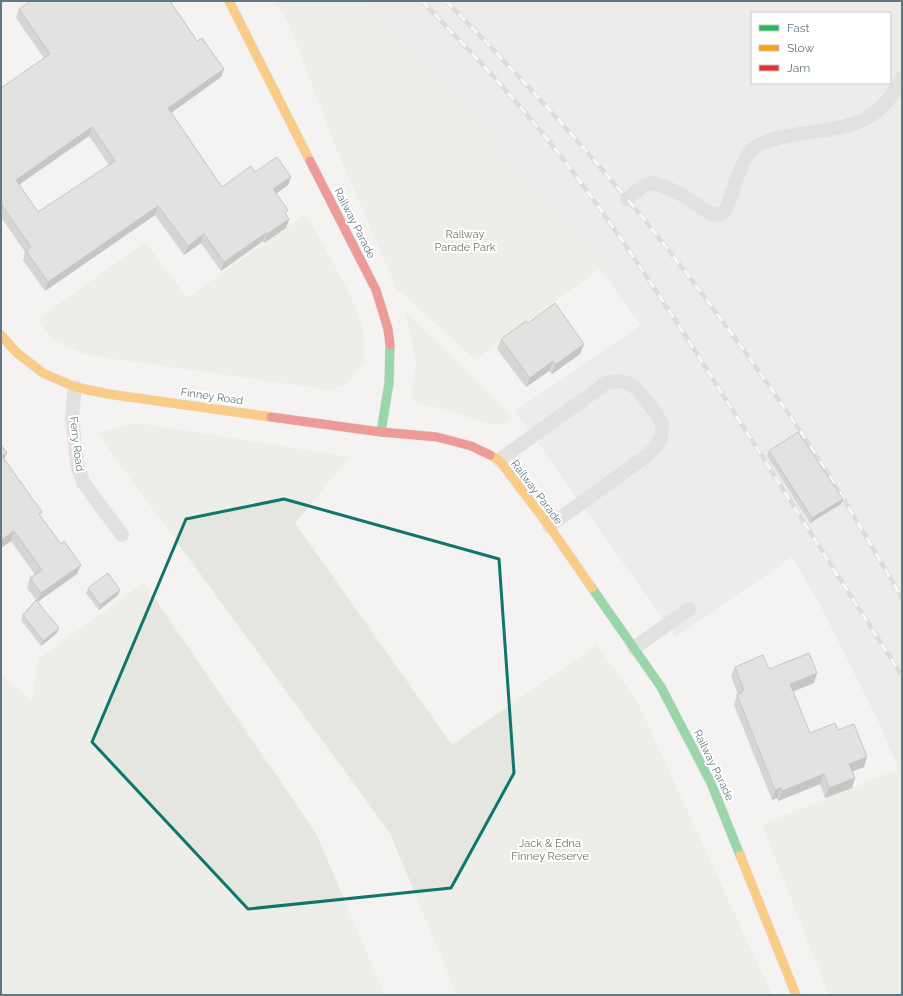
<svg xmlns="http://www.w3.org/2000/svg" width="903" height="996" viewBox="0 0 903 996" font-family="Raleway,sans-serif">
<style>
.built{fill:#e4e5e4;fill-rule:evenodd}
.green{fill:#e4e6df}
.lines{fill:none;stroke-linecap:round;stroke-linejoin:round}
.fast-casing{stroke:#cfd0d0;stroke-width:10}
.slow-casing{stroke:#cfd0d0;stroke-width:10}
.jam-casing{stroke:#cfd0d0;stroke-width:10}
.lane{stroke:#cacccc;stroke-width:14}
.fast{stroke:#30b455;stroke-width:9}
.slow{stroke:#ff9f0a;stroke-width:9}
.jam{stroke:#e5322d;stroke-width:9}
.rail-casing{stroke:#c0c2c2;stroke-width:4.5}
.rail{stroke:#fff;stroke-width:3;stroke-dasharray:9;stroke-linecap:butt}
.wall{fill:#b0b1b1;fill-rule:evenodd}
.shaded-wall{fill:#909090}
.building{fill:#cdcece;stroke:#909090;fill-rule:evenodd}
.marked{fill:none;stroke:#0f766e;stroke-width:3;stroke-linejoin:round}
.labels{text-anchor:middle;stroke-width:4;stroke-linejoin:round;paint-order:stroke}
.street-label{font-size:11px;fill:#637782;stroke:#fff}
.park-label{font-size:11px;fill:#697962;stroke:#fff}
</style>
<rect width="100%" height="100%" fill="#f4f3f1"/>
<!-- built -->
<path class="built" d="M 359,1 L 902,1 L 902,778 L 880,725 L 819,603 L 792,557 L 676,637 L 515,411 L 641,325 L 600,269 ZM 752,13 L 890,13 L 890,83 L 752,83 Z"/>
<!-- green -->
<g class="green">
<polygon points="275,1 359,1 600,269 475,359 397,289 337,150 290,27"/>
<polygon points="306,214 349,292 363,328 364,363 347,383 331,390 87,355 53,340 37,320 145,242 187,298"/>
<path d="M 404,310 L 511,415 L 511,419 C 496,433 466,415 449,410 C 433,406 426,407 411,398 L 414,379 L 416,359 Z"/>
<polygon points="138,423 350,457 295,523 452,745 597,645 637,701 772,995 457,995 390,833 97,433"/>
<polygon points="144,583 316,833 385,995 1,995 1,674 32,701 38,659"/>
<polygon points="899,769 902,778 902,995 829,995 762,825"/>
</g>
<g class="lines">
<defs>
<g id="fast">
<polyline points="381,432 389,383 390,345"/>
<polyline points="592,588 661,687 711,783 740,855"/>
</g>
<g id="slow">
<polyline points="229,1 310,161"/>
<polyline points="1,335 16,352 43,373 75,387 108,394 271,417"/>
<polyline points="490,455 499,460 549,526 592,588"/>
<polyline points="740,855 796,995"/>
</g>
<g id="jam">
<polyline points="310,161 376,290 388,329 390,345"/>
<polyline points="271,417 381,432 437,437 471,446 490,455"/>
</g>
</defs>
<!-- fast casing -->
<use href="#fast" class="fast-casing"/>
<!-- slow casing -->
<use href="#slow" class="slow-casing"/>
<!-- jam casing -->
<use href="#jam" class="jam-casing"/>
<!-- lane -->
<g class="lane">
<path d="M 627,199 L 643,186 L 653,183 L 668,188 L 682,195 L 711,214 L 720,215 L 726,209 C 734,192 739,161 754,148 C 764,141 777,138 788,136 C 840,126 875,132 902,78"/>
<polyline points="75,387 72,416 77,464 83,482 122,535"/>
<polyline points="499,460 601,387"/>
<path d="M 549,526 L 648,455 C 656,448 663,439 662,428 C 662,426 662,424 661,422 C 659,417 637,388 632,385 C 624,380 613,381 605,383"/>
<polyline points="634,648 689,609"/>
</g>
<!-- fast -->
<use href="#fast" class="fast"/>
<!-- slow -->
<use href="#slow" class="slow"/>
<!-- jam -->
<use href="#jam" class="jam"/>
<defs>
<g id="rail">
<path d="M 422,1 C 477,58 532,116 579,180 C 631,250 678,324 725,398 C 784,491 843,584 902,676"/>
<path d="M 446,1 C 527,83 606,169 677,261 C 737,339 795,419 846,503 C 865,534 883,566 902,598"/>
</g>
</defs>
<!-- rail casing -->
<use href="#rail" class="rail-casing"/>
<!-- rail -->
<use href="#rail" class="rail"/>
</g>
<!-- wall -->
<g class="wall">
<path d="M 170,1 L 197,41 L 224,69 L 221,77 L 171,113 L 222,187 L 255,172 L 291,177 L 288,185 L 276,194 L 286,215 L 289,219 L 286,228 L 264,243 L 263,241 L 221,271 L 201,243 L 184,255 L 155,215 L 45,291 L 23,260 L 25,252 L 1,217 L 1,88 L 44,58 L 16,18 L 19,9 ZM 89,136 L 109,165 L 38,212 L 19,185 Z"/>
<polygon points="528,323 584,344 580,354 552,374 549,371 526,387 497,349 501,339"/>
<polygon points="1,445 4,460 40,516 77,574 38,602 57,633 41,646 21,620 23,615 36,600 27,588 30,578 35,575 11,541 1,548"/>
<polygon points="769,451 843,499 841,504 810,523 767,456"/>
<polygon points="88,588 118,595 99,610 86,593"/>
<polygon points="735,667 769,669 814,683 793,691 810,733 838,730 864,767 852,771 852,788 825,798 820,784 778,801 777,798 772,800 734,705 737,695 738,695 731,676"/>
</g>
<!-- shaded-wall -->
<g class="shaded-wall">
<polygon points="224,69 221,77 165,117 168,108"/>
<polygon points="92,127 89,136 12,189 16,180"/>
<polygon points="291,177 288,185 270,198 273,189"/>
<polygon points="158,206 155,215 45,291 48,282"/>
<polygon points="289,219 286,228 264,243 267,234"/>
<polygon points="266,233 263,241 221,271 224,262"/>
<polygon points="204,234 201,243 184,255 188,246"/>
<polygon points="584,344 580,354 552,374 555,365"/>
<polygon points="553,361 549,371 526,387 530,378"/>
<polygon points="7,453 3,462 2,456"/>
<polygon points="843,499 841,504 810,523 812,518"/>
<polygon points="14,531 11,541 1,548 1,540"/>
<polygon points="81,565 77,574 37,602 41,593"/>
<polygon points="120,590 118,595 99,610 100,605"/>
<polygon points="59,628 57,633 41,646 43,641"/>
<polygon points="817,673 814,683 787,694 790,684"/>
<polygon points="867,757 864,767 846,774 849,764"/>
<polygon points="824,774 820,784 778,801 782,791"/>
<polygon points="855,778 852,788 825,798 829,788"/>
<polygon points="781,788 777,798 772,800 775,790"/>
</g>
<!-- building -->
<g class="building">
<path d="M 31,1 L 170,1 L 197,41 L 202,38 L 224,69 L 168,108 L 222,187 L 251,166 L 255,172 L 277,157 L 291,177 L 273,189 L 288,210 L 285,213 L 289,219 L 267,234 L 266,233 L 224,262 L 204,234 L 188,246 L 158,206 L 48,282 L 26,251 L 31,247 L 1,204 L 1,88 L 50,54 L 19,9 ZM 92,127 L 115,161 L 38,212 L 16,180 Z"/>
<polygon points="555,303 584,344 555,365 553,361 530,378 501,339 526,321 528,323"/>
<polygon points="798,432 843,499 812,518 769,451"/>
<polygon points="1,445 7,453 2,456 42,512 39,514 61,544 64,541 81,565 41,593 30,578 42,570 14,531 1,540"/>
<polygon points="108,573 120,590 100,605 88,588"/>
<polygon points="36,600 59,628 43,641 23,615"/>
<polygon points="809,653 817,673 790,684 810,733 835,723 838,730 854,724 867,757 849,764 855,778 829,788 824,774 782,791 781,788 775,790 737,695 742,693 742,691 744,690 735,667 763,655 769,669"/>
</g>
<!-- marked area -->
<path d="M0 0H903V996H0ZM 284,499 L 499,559 L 514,773 L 451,888 L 248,909 L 92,742 L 186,519 Z" fill="#f4f3f1" fill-opacity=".55" fill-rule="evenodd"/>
<path class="marked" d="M 284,499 L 499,559 L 514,773 L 451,888 L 248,909 L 92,742 L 186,519 Z"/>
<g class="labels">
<!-- street labels -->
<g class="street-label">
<text transform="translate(355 223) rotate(63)" y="4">Railway Parade</text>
<text transform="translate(212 396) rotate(8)" y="4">Finney Road</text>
<text transform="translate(77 444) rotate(83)" y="4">Ferry Road</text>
<text transform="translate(537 492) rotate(53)" y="4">Railway Parade</text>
<text transform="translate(714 765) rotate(64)" y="4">Railway Parade</text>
</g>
<!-- park labels -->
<g class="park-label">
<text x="465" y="238">Railway<tspan x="465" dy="13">Parade Park</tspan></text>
<text x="550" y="847">Jack &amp; Edna<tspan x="550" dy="13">Finney Reserve</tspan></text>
</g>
</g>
<!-- border -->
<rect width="903" height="996" fill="none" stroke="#637782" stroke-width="4"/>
<!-- legend -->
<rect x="751" y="12" width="140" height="72" fill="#ffffff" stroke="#c1c9cd"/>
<rect x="759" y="25" width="20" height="6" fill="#30b455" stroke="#c1c9cd"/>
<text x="787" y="32" font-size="12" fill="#637782">Fast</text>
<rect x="759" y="45" width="20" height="6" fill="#ff9f0a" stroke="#c1c9cd"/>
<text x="787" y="52" font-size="12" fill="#637782">Slow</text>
<rect x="759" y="65" width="20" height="6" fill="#e5322d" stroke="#c1c9cd"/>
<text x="787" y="72" font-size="12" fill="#637782">Jam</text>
</svg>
